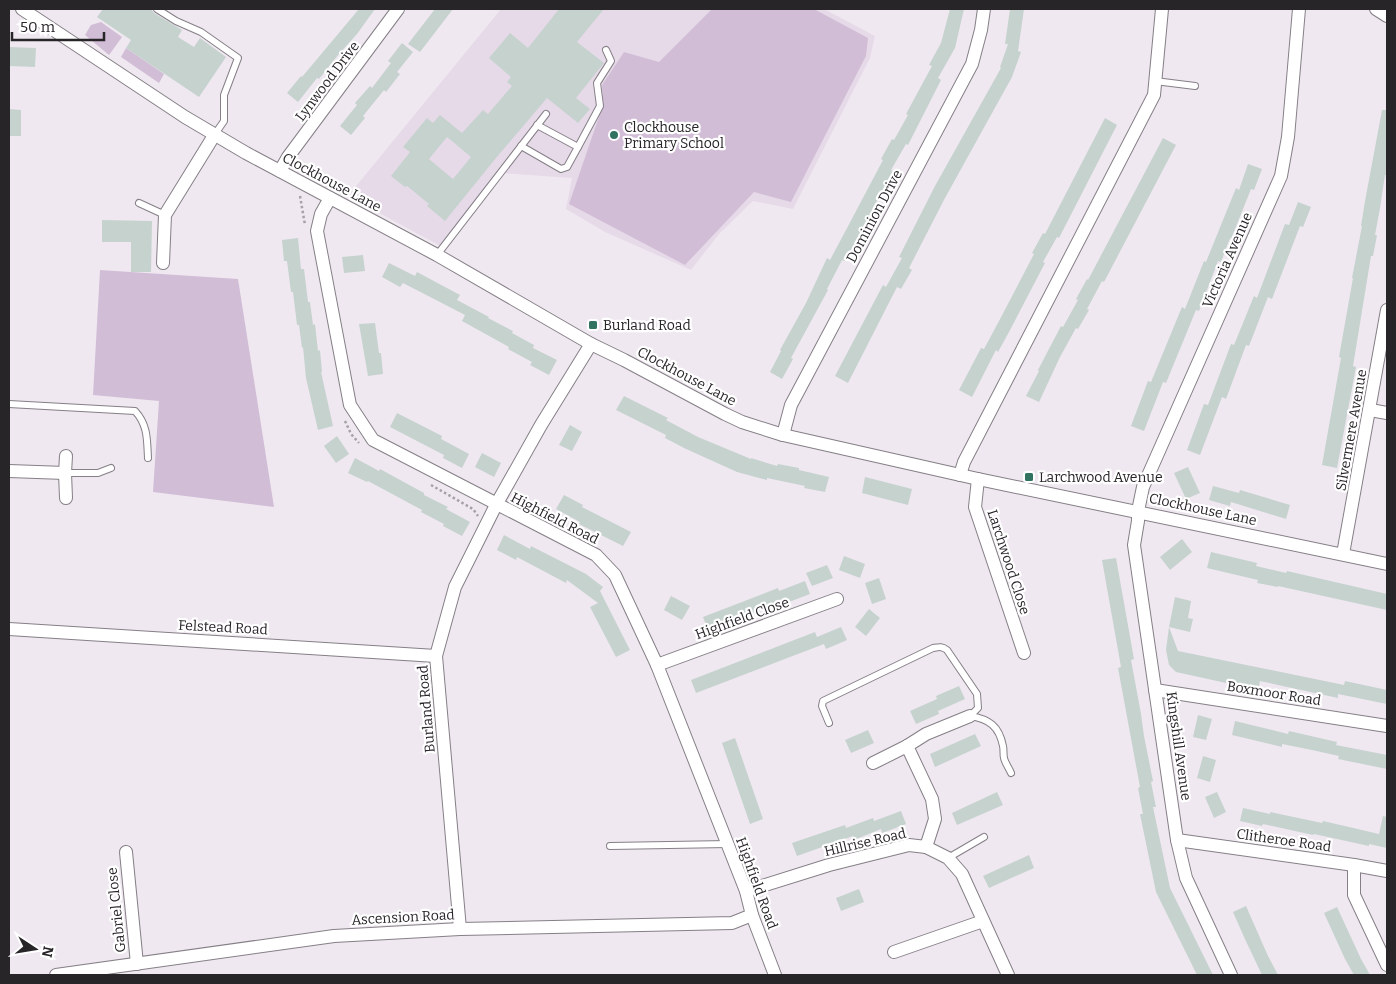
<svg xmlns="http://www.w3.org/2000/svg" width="1396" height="984" viewBox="0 0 1396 984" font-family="Bitter,serif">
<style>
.built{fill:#e6dae9}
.green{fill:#d2bdd7}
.building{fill:#c6d2ce;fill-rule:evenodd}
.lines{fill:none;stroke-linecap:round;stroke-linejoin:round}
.lane-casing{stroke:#857f86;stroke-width:8}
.street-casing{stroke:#857f86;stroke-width:14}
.path{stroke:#a6a1a7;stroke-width:2.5;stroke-dasharray:2.5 2.5;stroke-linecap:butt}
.lane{stroke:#fff;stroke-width:6}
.street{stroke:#fff;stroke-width:12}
.poi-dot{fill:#317261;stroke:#fff;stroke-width:2}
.labels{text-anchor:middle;stroke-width:4.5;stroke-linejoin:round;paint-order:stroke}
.street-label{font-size:14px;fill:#282528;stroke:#fff}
.poi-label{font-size:14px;fill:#282528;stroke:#fff;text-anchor:start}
</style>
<rect width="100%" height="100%" fill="#efe8f0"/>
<!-- built -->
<polygon class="built" points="501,9 824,9 875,36 870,58 793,209 753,201 719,234 691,270 605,232 566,209 572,178 501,173 444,248 348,196"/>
<!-- green -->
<g class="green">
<polygon points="712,9 814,9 868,38 866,56 791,202 754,192 685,265 569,204 603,105 602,85 624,52 659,62"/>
<polygon points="101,22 122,37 109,55 85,35 91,25"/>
<polygon points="126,48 164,74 159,83 121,57"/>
<polygon points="100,270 238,279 274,507 153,492 159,401 93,395"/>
</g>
<!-- building -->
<g class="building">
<polygon points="103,9 151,9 154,13 182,30 178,37 194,47 200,38 226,57 199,97 126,48 131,40 97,17"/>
<polygon points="359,9 375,9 357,34 338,55 319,79 317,78 298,102 287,93 301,76 302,77"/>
<polygon points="435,9 453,9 420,52 408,44"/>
<path d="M 559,9 L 604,9 L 577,42 L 604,63 L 576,98 L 590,109 L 578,123 L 547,98 L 496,158 L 445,221 L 427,206 L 429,204 L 407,186 L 405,187 L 391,176 L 410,152 L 403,147 L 427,118 L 433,123 L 440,115 L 462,133 L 483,110 L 488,114 L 512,86 L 507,82 L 511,77 L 489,58 L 510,33 L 528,48 ZM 447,137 L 471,157 L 453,179 L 429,159 Z"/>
<polygon points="950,9 964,9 955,48 938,78 941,80 908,145 906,144 891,170 893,171 845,261 842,260 827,289 828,290 791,358 793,359 782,379 770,372 781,351 780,350 806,303 827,258 830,260 846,230 883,160 881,159 892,139 894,140 908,115 906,114 932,66 929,65 941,43"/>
<polygon points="1010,9 1024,9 1018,51 1021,52 1012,77 945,198 909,268 912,270 901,289 897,287 848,383 835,376 883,285 886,287 902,258 899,257 935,186 1001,68 1000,67 1008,44 1005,44"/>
<polygon points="402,43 413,52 397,72 400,74 386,92 384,90 363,116 365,118 351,135 340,126 357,105 355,103 370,86 372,88 391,63 388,61"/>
<polygon points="9,47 36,48 35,67 9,66"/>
<polygon points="9,109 21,110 21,136 9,136"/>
<polygon points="1382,110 1387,110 1387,175 1385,175 1380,208 1375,235 1377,235 1373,256 1371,256 1353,366 1356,367 1337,468 1322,465 1341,358 1339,357 1353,278 1352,278 1362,226 1361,226 1365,201"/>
<polygon points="1105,118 1117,125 1059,238 1057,237 1043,262 1045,263 1009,332 998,352 996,350 972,397 959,390 981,348 984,349 999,321 1034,254 1032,253 1043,233 1045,234"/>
<polygon points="1163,138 1176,145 1104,282 1102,281 1087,309 1089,310 1078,329 1076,328 1060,357 1039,402 1026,396 1039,371 1038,370 1061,326 1063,327 1078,300 1076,299 1087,279 1088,280"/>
<polygon points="1248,164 1262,169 1254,190 1251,189 1231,239 1230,238 1221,262 1218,261 1199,311 1196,310 1166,383 1163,382 1144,431 1131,426 1148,381 1151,382 1182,307 1185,309 1204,261 1206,262 1236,188 1239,190"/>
<polygon points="1298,202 1311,207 1303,227 1300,226 1272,299 1268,297 1249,346 1246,345 1226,399 1222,397 1200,455 1187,450 1204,404 1208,405 1231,344 1234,345 1254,296 1257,298 1285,224 1289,225"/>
<polygon points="102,220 152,221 151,272 131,272 131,242 102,242"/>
<polygon points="298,238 301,269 304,269 308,302 310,302 313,325 315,324 318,351 320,350 322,372 321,372 333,426 318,430 306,378 303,347 302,348 299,325 297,325 293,292 291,292 287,261 284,261 282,240"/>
<polygon points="363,255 365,271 344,273 342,257"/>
<polygon points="389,263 415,276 417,272 460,295 457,300 489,317 488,318 513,331 512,333 534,345 533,348 557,360 549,375 530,365 532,362 508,349 509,347 462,321 465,315 403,283 400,287 382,277"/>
<polygon points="375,323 379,353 381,353 383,374 368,376 359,324"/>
<polygon points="624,396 668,418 666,420 698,437 751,459 751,458 777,466 778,464 799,468 799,470 829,477 825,492 804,488 805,486 767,478 767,480 737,472 684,448 665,438 666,435 616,410"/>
<polygon points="397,413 442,436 441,439 469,454 462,468 443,458 444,455 390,427"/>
<polygon points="570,425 582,432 572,451 559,445"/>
<polygon points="337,436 349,454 336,463 324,446"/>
<polygon points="482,453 501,463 494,477 475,467"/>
<polygon points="355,458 379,471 380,469 424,493 424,495 448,507 446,509 470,522 462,536 443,526 444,524 421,512 422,510 368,481 367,482 348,473"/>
<polygon points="1188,467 1200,493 1186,499 1174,473"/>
<polygon points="865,477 912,489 908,505 862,493"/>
<polygon points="1213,486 1239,493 1240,490 1290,505 1286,519 1231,502 1230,506 1209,500"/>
<polygon points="564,495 583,505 582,507 631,532 623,546 579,524 580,522 556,509"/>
<polygon points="504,535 530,549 531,546 586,574 603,587 600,591 630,650 616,657 590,607 598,603 567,580 566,583 517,557 516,560 497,550"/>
<polygon points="1182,539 1192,552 1170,570 1160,557"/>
<polygon points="1211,552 1257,563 1256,566 1286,573 1287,571 1387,594 1387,610 1278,586 1278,587 1257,583 1258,580 1207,568"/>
<polygon points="844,556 865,564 860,578 839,570"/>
<polygon points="1116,558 1134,659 1131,660 1141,714 1144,736 1153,781 1151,782 1156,807 1153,807 1170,888 1213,975 1197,975 1156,892 1140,814 1143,814 1138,788 1140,787 1118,668 1121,667 1102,560"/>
<polygon points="827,565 833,578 812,586 806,573"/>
<polygon points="879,578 886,599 872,604 865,583"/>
<polygon points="805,581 810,594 789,602 788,600 708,630 703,617 778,588 779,591"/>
<polygon points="671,596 690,606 682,620 664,610"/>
<polygon points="1175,597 1191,601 1188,618 1193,619 1190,632 1169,627"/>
<polygon points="869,609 880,618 866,636 855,627"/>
<polygon points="841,627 847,640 826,649 824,644 696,693 691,680 815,632 817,637"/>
<polygon points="1169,627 1178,651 1344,685 1345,681 1387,690 1387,704 1338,694 1338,698 1260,681 1258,690 1176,672 1169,665 1166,650"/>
<polygon points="959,686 965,699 938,711 939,714 916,724 910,711 937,699 936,696"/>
<polygon points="1198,715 1212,719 1206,740 1193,737"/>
<polygon points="1235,721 1288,734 1289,731 1337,742 1336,745 1387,755 1387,769 1338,759 1339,756 1312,750 1282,744 1282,747 1232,735"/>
<polygon points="868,730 874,743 851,753 845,740"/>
<polygon points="975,734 981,746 935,767 930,754"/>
<polygon points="735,738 763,819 750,824 722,743"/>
<polygon points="1203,756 1216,760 1210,782 1197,778"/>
<polygon points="997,792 1003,805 957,825 952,813"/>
<polygon points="1217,792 1226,812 1214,818 1205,797"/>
<polygon points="1243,808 1270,814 1270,812 1322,823 1323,821 1379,834 1383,816 1387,817 1387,848 1369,844 1369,846 1314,834 1313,835 1263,824 1262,826 1240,821"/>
<polygon points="901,811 906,824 882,833 881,829 854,840 853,836 797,856 792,843 845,825 846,828 873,818 874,821"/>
<polygon points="1029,855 1034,868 989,888 983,876"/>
<polygon points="859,889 864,902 841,911 836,898"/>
<polygon points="1246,906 1268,956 1278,975 1262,975 1244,937 1233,912"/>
<polygon points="1337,907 1361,959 1370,975 1354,975 1345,959 1324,913"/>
</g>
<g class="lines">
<defs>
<g id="lane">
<polyline points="157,9 176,21 201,32 238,58 224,95 224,121 215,134"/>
<polyline points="1155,81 1195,86"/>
<polyline points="521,146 561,169 567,167 578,147 537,125"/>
<polyline points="578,147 600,106 597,83 611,61 606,50"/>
<polyline points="139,203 165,215"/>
<polyline points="437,255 546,114"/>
<path d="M 9,404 L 135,411 C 148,425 147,440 148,458"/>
<polyline points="65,473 98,473 111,468"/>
<path d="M 970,716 C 989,719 999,726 1003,746 C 1004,750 1003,754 1004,758 C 1005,763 1009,768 1011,773"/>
<path d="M 829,723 L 822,706 L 823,701 L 933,648 C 939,647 942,646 947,650 L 977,694 L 978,708 L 970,716"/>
<polyline points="610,846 728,844"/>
<polyline points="948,858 984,837"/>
</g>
<g id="street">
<polyline points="22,9 185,117 246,153 437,255 591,344 624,360 725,414 742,422 783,435 978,479 1387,564"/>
<polyline points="1376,9 1387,16"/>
<polyline points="280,171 288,157 398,9"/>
<polyline points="330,198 321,214 317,231 350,405 373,440 596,555 615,575 657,665 746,891 752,915 775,975"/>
<polyline points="163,263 165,215 215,134"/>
<polyline points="1370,410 1387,413"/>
<polyline points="783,435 791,405 972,64 981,30 984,9"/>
<polyline points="9,471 65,473"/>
<polyline points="960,475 964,462 1154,95 1162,9"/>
<polyline points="978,479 975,507 1024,653"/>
<polyline points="66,498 65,473 66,456"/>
<polyline points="1343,554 1387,310"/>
<polyline points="9,629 436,656"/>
<polyline points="657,665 837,599"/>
<polyline points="1155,690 1387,726"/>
<polyline points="907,746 932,799 935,819 926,847"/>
<polyline points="873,763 907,746 926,734 970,716"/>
<polyline points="1177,840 1354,865 1387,871"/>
<polyline points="126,852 137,964"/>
<polyline points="1354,865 1354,895 1387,965"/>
<polyline points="746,891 829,865 909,845 926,847 948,858 962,874 1008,975"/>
<polyline points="460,929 436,656 455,587 496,505 541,425 591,344"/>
<polyline points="894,952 983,921"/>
<polyline points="56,975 334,936 460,929 732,923 752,915"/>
<polyline points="1231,975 1186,878 1177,840 1134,545 1138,521 1138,511 1143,487 1281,176 1288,137 1299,9"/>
</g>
</defs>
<!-- lane casing -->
<use href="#lane" class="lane-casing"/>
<!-- street casing -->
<use href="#street" class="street-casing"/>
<!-- path -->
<g class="path">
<polyline points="300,196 305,225"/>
<polyline points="345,421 351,434 359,443"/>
<polyline points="431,485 473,509 478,516"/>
</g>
<!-- lane -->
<use href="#lane" class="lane"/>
<!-- street -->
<use href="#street" class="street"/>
</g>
<!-- markers -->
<g class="poi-dot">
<circle cx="614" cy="135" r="5"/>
<rect x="588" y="320" width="10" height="10" rx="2.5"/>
<rect x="1024" y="472" width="10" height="10" rx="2.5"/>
</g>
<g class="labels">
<!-- street labels -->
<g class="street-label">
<text transform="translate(327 81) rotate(-53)" y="5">Lynwood Drive</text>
<text transform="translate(332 182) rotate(28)" y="5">Clockhouse Lane</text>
<text transform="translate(874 216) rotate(-62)" y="5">Dominion Drive</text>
<text transform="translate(1227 260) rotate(-66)" y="5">Victoria Avenue</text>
<text transform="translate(687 376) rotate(28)" y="5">Clockhouse Lane</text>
<text transform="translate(1351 430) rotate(-80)" y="5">Silvermere Avenue</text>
<text transform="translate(1203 509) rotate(12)" y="5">Clockhouse Lane</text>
<text transform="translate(555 518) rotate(27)" y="5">Highfield Road</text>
<text transform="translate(1009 562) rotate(72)" y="5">Larchwood Close</text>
<text transform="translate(742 618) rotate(-20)" y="5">Highfield Close</text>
<text transform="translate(223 627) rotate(3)" y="5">Felstead Road</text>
<text transform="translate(1274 693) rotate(9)" y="5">Boxmoor Road</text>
<text transform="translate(426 709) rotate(-95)" y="5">Burland Road</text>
<text transform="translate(1179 746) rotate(82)" y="5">Kingshill Avenue</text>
<text transform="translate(1284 840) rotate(8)" y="5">Clitheroe Road</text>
<text transform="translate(865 842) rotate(-13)" y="5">Hillrise Road</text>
<text transform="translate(757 883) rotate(70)" y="5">Highfield Road</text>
<text transform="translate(116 910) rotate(-96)" y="5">Gabriel Close</text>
<text transform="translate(403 917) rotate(-3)" y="5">Ascension Road</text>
</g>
<!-- poi labels -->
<g class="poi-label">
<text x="624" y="132">Clockhouse<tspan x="624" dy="16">Primary School</tspan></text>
<text x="603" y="330">Burland Road</text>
<text x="1039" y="482">Larchwood Avenue</text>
</g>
</g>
<!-- border -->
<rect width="1396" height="984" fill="none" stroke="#282528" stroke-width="20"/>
<!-- north arrow -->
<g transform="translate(35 949) rotate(102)" stroke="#ffffff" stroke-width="4" paint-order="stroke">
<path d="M0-4L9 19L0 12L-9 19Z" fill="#282528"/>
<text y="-8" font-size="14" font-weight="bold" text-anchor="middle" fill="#282528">N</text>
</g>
<!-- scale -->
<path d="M12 32v8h92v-8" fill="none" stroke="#282528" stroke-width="2.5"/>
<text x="20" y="32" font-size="15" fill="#282528" stroke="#ffffff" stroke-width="4" paint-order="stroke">50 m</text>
</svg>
